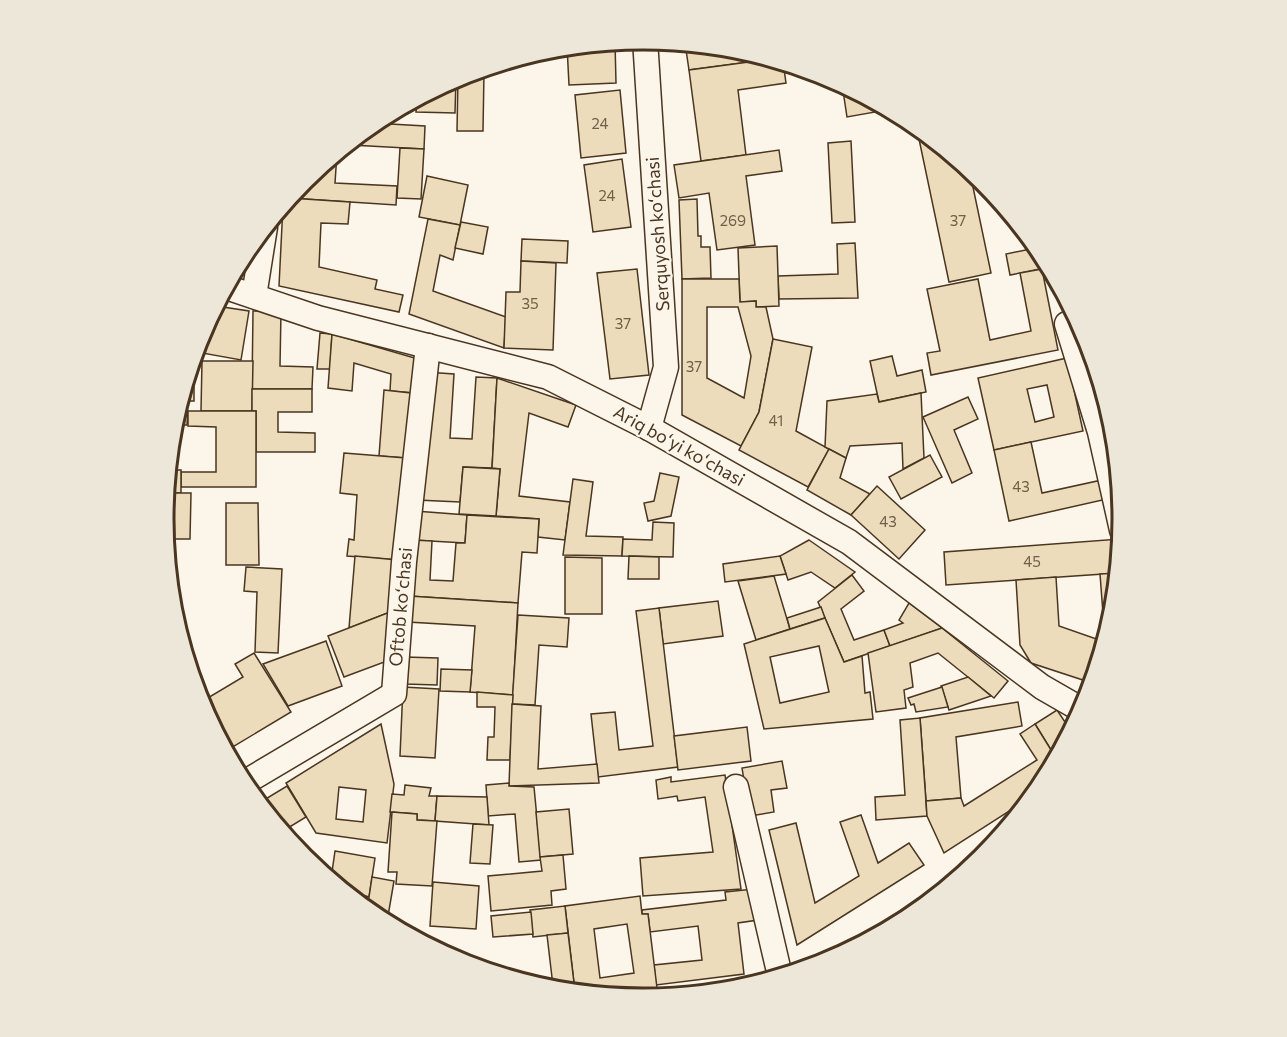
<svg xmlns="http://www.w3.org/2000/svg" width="1287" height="1037" viewBox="0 0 1287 1037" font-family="Commissioner,sans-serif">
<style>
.building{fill:#ecdcbc;stroke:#4a3520;stroke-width:1.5;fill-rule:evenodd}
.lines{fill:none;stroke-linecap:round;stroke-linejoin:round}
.street-casing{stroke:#4a3520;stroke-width:27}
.street{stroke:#fbf6e9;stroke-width:24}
.labels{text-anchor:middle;stroke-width:4.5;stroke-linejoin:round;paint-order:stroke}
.number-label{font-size:15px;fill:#725f47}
.street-label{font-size:18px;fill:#4a3520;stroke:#fbf6e9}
.rim{fill:none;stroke:#4a3520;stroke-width:3}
</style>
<rect width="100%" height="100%" fill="#fbf6e9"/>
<!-- building -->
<g class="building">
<polygon points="615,42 616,83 569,85 567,46"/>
<polygon points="685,43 737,48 771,59 689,70"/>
<polygon points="771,59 783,62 786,83 738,90 746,155 701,161 689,70"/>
<polygon points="473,72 484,72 483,131 457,131 458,77"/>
<polygon points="456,78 455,113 416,112 417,99"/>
<polygon points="842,84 880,104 881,111 847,117"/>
<polygon points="620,90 626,153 581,158 575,95"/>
<polygon points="373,123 425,126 424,149 351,145 351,141"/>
<polygon points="930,137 969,168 991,273 949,282 919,139"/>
<polygon points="851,141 855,222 832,223 828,143"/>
<polygon points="400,148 424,149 421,199 397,198"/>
<polygon points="779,150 782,171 746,176 755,245 717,250 709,193 679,198 674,165"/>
<polygon points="337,153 335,183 397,186 396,205 289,198 305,179"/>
<polygon points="622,159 631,227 593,232 584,165"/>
<polygon points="427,176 468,185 460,225 419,217"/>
<polygon points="289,198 350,202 348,224 321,223 319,267 377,280 375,289 403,295 399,312 279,286 283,205"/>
<polygon points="697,199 698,236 701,236 701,247 710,247 711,278 682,279 679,200"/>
<polygon points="428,219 460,225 453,260 440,255 433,291 506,317 504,348 409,314"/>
<polygon points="461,222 488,227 483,254 455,248"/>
<polygon points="1022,227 1042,252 1050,267 1010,275 1006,254 1026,250"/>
<polygon points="522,239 568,241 567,263 521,261"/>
<polygon points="855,243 858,298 779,299 778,276 838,274 837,244"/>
<polygon points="251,245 245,275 234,273 245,252"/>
<polygon points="777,246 779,306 756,307 756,301 740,302 738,248"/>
<polygon points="521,261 556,263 553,350 504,348 506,292 520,292"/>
<polygon points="637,269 649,375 610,379 597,273"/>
<polygon points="1042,269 1058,350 931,375 927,353 940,351 927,289 978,279 990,340 1031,331 1020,273"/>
<path d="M 682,279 L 739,279 L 740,302 L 756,301 L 756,307 L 766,307 L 773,339 L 759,412 L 741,446 L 682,415 ZM 707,307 L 738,307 L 751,356 L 744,398 L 707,378 Z"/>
<polygon points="216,306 249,311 241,360 202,353 207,323"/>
<polygon points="253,311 281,311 280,366 313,367 312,389 252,389"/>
<polygon points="1075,313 1087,335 1109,410 1098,413"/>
<polygon points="320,333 332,334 330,369 317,369"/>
<polygon points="332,334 418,359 415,393 390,391 391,374 354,363 352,391 328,388"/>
<polygon points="773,339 812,347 796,431 829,449 808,487 739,450 759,412"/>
<polygon points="194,356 194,401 180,401"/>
<polygon points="892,356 897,376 922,370 926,392 879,402 870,361"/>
<path d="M 1067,358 L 1083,431 L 994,450 L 978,378 ZM 1047,385 L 1054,417 L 1035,422 L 1027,389 Z"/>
<polygon points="202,361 253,361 252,411 201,411"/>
<polygon points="425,372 454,374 450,438 472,439 476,377 497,378 492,468 463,467 460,502 417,500"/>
<polygon points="497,378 576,405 568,427 529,413 519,496 570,502 565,540 538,537 539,519 496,516 500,469 492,468"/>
<polygon points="252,389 312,389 312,412 278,412 278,432 315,433 315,452 256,452 256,411 252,411"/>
<polygon points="384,390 411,393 406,458 379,456"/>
<polygon points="921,393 924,458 903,469 902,443 850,446 846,458 825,447 827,401 877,394 879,402"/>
<polygon points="968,397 978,419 954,430 972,473 952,483 923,417"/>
<polygon points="178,411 188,411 187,425 173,425"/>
<polygon points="188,411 256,411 256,487 181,487 181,472 216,472 216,427 188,426"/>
<polygon points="1031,442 1042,493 1102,480 1107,499 1009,521 994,450"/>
<polygon points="829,449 846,458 840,478 870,494 851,515 807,490"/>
<polygon points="344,453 406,458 398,560 347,556 349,539 354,540 357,495 340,493"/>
<polygon points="930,455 942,477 901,499 889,477"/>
<polygon points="463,467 500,469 496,516 459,514"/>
<polygon points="169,470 181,470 181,493 166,493"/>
<polygon points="660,473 679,477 671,516 648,521 644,503 654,501"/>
<polygon points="573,479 593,482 586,536 623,537 622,556 563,555"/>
<polygon points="877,486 925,530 899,559 851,515"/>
<polygon points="166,493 191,493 190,539 166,539 164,518"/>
<polygon points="226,503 258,503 259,565 226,565"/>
<polygon points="415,511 467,515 465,543 413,540"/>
<polygon points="467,515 539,519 537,553 522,552 518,603 409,596 413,540 432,541 430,580 453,581 456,543 465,543"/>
<polygon points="653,522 674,523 673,557 622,556 623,539 652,540"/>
<polygon points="1120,539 1118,573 946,585 944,552"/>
<polygon points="809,540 855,572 835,588 811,572 788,580 780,556"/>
<polygon points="355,556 398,560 390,612 349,628"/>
<polygon points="629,556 659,557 659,579 628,579"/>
<polygon points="780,556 786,574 725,582 723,564"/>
<polygon points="565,557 602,558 602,614 565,614"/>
<polygon points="246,567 282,569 278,653 255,652 257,592 244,591"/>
<polygon points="1118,573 1114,612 1105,640 1100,574"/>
<polygon points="852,575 864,591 841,609 854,640 884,630 890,646 844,662 818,602"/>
<polygon points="774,576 790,629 756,640 738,581"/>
<polygon points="1056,577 1059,626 1105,642 1092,683 1031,663 1020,645 1016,580"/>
<polygon points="409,596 518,603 513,695 470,692 475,626 408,622"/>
<polygon points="718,601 723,636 663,644 659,608"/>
<polygon points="909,603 942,628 890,646 884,630 903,623 899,620"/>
<polygon points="821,607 825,618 790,629 787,618"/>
<polygon points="659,608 678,767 598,777 591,714 615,712 619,750 653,746 636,611"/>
<polygon points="390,612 387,661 344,677 328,636"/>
<polygon points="518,615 569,618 567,647 539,645 535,705 512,704"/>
<path d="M 825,618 L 844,662 L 862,656 L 865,693 L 870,692 L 873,719 L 764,729 L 744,644 ZM 819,646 L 829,692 L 780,703 L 770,657 Z"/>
<polygon points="942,628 1008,681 994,698 938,653 910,663 913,687 904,690 906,708 876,712 868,653"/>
<polygon points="326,641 342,686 288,706 263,664"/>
<polygon points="254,653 291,712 226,751 201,702 243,677 235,664"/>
<polygon points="405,657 438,658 437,685 405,684"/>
<polygon points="441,669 472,670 470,692 440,691"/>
<polygon points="968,677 991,696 949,710 941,686"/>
<polygon points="403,687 439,689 435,758 400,756"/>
<polygon points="942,687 948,707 916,712 914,704 911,705 908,698"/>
<polygon points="477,692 513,695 510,760 487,760 488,737 494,737 495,707 477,707"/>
<polygon points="1018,702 1022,726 956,737 961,798 926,801 920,718"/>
<polygon points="512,704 541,706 538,769 597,764 599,783 509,786"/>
<polygon points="1057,710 1071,731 1056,758 1035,724"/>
<polygon points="920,718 927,816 876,820 875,797 905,795 900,720"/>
<path d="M 381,724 L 394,784 L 387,843 L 316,833 L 286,783 ZM 339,787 L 366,790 L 363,822 L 336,819 Z"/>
<polygon points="1035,724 1056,758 1042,785 1034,795 944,853 927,816 926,801 961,798 964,806 1037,760 1020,734"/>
<polygon points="747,727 751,761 678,770 674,736"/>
<polygon points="782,761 787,788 771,790 774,812 750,816 742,768"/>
<polygon points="725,775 741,889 643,896 640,858 713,852 705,797 678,801 677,796 658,799 656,780 671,777 671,782"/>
<polygon points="509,783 509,786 534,787 541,860 519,862 515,814 488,816 486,785"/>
<polygon points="405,785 431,788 429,796 437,796 435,821 417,820 417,814 390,812 392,794 404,795"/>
<polygon points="287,786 306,817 283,831 259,803"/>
<polygon points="437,796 487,797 489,825 435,821"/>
<polygon points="569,809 573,854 540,857 536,812"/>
<polygon points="392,812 417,814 417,820 437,821 432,886 396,884 397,872 388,872"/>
<polygon points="861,815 878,863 909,843 924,865 797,945 769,830 796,823 815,903 859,876 840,822"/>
<polygon points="473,824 493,825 490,864 470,863"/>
<polygon points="335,851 375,858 369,897 348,893 331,879"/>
<polygon points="563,855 566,889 551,891 552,905 491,911 488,876 542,871 540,857"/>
<polygon points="372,877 394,881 387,922 363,906 365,896 369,897"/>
<polygon points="433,882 479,886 476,929 430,926"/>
<polygon points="754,889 758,920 738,923 744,974 656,985 654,965 702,960 698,926 650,932 648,914 642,914 642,910 726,900 725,892"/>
<path d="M 640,896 L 642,914 L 648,914 L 657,988 L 605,994 L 575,991 L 565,906 ZM 627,924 L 634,973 L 600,978 L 594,929 Z"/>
<polygon points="565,906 568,933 533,937 530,910"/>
<polygon points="531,912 533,934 493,937 491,916"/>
<polygon points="568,933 574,983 553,986 547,935"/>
<polygon points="574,983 575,991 553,989 553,986"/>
<polygon points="649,989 650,997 605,994"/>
</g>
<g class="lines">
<defs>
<g id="street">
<polyline points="645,39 666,367 649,428"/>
<polyline points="226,287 318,318 548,377 649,428 849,542 1042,687 1082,710"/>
<polyline points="254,296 265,227"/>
<polyline points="1067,324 1100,432 1122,530"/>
<polyline points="244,783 394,694 404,562 428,346"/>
<polyline points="736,787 780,976"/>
</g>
</defs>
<!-- street casing -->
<use href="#street" class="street-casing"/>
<!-- street -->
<use href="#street" class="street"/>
</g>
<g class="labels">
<!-- number labels -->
<g class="number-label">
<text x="600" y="129">24</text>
<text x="607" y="201">24</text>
<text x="733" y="226">269</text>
<text x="958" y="226">37</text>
<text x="530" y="309">35</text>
<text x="623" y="329">37</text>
<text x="694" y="372">37</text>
<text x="776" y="426">41</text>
<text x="1021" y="492">43</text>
<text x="888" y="527">43</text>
<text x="1032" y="567">45</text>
</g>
<!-- street labels -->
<g class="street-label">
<text transform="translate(658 234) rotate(-94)" y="6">Serquyosh koʻchasi</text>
<text transform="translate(679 446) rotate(29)" y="6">Ariq boʻyi koʻchasi</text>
<text transform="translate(401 607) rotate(-85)" y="6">Oftob koʻchasi</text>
</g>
</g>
<!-- crop -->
<path d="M0 0H1287V1037H0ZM174 519a469 469 0 1 1 938 0a469 469 0 1 1-938 0Z" fill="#ede7d9" fill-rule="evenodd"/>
<path class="rim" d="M174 519a469 469 0 1 1 938 0a469 469 0 1 1-938 0Z"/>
</svg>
